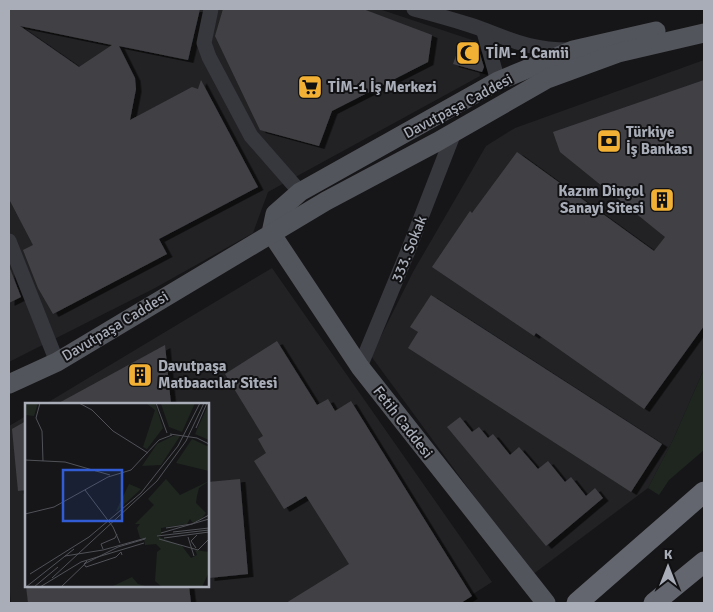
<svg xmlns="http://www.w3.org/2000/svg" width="713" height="612" viewBox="0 0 713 612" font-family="Signika,sans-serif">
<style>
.built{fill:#222225}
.green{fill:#1e261f}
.building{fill:#404145;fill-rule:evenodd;filter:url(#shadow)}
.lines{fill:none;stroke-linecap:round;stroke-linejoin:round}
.minor{stroke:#37383d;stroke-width:15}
.major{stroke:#53555c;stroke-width:19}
.highway{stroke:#63666e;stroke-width:21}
.labels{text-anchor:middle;stroke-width:4;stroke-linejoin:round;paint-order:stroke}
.poi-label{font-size:15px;font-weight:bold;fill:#a8adb8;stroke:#111113;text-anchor:start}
.street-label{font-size:15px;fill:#a8adb8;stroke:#111113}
.inset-road{fill:none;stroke:#505258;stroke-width:1}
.view{fill:#325cd3;fill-opacity:0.15;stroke:#325cd3;stroke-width:2.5}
.inset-edge{fill:none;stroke:#a8adb8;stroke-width:2.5}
</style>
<defs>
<filter id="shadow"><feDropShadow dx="5.5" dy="3" stdDeviation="0" flood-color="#0009"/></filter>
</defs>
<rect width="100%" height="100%" fill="#161618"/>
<!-- built -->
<g class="built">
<polygon points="9,9 379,9 475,41 480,76 268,192 253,233 155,288 9,362"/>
<polygon points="704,60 704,369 673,440 648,488 532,575 371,356 413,272 486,146 515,128"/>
<polygon points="272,268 492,582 459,603 11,603 9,581 9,426 26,416 26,586 208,586 208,404 45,404"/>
</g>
<!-- green -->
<polygon class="green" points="704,369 704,450 669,480 659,495 648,488 673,440"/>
<!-- building -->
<g class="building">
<path d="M 9,9 L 200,9 L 188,60 L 119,46 L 135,78 L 136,89 L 130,120 L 192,87 L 198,89 L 201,80 L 258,187 L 159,239 L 167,254 L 53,314 L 38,288 L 23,250 L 33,245 L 9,199 ZM 20,26 L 112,45 L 79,67 Z"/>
<polygon points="223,9 363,9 432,35 428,62 332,111 319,146 260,130 215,36"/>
<polygon points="461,41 474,45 480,54 484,67 482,72 453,64"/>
<polygon points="704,80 704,326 644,409 536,333 534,336 432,267 470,211 472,213 517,152 654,251 665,237 560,152 553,132"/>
<polygon points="9,266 21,297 9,303"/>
<polygon points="431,295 662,444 631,492 408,348 418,332 410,327"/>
<polygon points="277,341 317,405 328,399 335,411 351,401 472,596 461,603 286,603 349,564 306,496 284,509 254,461 266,453 258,439 263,436 225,374"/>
<polygon points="165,345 171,404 57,404"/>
<polygon points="460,417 472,432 479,427 488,438 493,434 510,455 519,447 538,469 548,461 565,482 571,477 586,496 595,488 603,498 546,546 447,427"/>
<polygon points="26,421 26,490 18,491 12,429"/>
<polygon points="240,479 248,574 209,578 208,482"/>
<polygon points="26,586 189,586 191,603 28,603"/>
</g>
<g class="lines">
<!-- minor -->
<g class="minor">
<polyline points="211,9 204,43 209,57 251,136 300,192"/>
<path d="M 414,9 C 433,14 451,19 470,25 C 509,38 526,50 569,50"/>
<polyline points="484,32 498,81"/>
<polyline points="9,241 57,362"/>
<polyline points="360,367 408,251 455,130"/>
</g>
<!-- major -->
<g class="major">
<polyline points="271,233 275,214 300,192 498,81 573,50 656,31"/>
<polyline points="271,233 360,367 546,603"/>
<polyline points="9,384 57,362 326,201 437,142 547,79 618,53 704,33"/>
</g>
<!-- highway -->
<g class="highway">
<polyline points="577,603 704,492"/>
<polyline points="654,603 704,562"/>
</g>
</g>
<!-- icons -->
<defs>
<symbol id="mosque-square" viewBox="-11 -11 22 22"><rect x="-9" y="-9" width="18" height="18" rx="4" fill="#f2b134" stroke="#111113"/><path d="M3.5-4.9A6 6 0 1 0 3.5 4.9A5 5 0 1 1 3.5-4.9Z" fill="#111"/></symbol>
<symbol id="supermarket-square" viewBox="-11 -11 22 22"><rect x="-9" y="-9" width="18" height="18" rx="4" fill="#f2b134" stroke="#111113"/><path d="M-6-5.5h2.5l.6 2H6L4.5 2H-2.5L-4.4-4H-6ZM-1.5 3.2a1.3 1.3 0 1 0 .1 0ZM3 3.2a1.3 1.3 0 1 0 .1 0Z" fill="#111"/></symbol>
<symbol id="bank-square" viewBox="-11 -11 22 22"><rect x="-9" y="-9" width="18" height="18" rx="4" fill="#f2b134" stroke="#111113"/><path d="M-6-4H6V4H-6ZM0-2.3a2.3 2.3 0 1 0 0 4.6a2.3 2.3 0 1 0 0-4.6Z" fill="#111"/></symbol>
<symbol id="building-square" viewBox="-11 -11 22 22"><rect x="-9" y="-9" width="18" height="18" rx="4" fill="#f2b134" stroke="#111113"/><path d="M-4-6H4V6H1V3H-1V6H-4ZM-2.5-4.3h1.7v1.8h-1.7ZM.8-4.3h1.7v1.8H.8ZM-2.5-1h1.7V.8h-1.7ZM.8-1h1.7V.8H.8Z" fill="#111"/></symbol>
</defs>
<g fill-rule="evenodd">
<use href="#mosque-square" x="454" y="39" width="28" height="28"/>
<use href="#supermarket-square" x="296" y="73" width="28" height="28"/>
<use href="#bank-square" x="595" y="127" width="28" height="28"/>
<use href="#building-square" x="648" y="186" width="28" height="28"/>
<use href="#building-square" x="126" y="361" width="28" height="28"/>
</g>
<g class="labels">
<!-- poi labels -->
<g class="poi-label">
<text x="486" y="58">TİM- 1 Camii</text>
<text x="328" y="92">TİM-1 İş Merkezi</text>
<text x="626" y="137">Türkiye<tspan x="626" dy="17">İş Bankası</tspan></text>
<text x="644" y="196" text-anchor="end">Kazım Dinçol<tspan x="644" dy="17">Sanayi Sitesi</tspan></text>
<text x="158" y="371">Davutpaşa<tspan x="158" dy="17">Matbaacılar Sitesi</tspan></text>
</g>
<!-- street labels -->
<g class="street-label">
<text transform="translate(458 106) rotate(-28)" y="5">Davutpaşa Caddesi</text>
<text transform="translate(409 249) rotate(-68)" y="5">333. Sokak</text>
<text transform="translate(115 326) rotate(-31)" y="5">Davutpaşa Caddesi</text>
<text transform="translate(403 422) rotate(52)" y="5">Fetih Caddesi</text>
</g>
</g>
<!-- overview -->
<g transform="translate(25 403)">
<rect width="184" height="184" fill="#161618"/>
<path d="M 0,0 L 13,0 L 9,13 L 0,12 ZM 121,0 L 130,0 L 138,25 L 122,46 L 118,44 L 130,7 ZM 170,0 L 157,29 L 144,24 L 136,1 ZM 184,0 L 184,37 L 170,31 ZM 148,33 L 155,33 L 136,62 L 117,63 L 132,41 ZM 167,36 L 184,44 L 184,68 L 151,60 ZM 141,76 L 155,92 L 184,78 L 174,85 L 172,93 L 171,100 L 181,110 L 177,115 L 168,120 L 165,116 L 162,121 L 136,125 L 136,132 L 132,133 L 157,143 L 166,155 L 172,152 L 170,147 L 184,149 L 184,169 L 177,184 L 137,184 L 130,178 L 132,149 L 136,146 L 131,141 L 120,142 L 119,136 L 115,135 L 112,125 L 115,121 L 110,121 L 129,102 L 123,96 ZM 104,81 L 116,86 L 92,108 L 91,108 ZM 107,174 L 113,181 L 124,184 L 86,184 Z" fill="#1e261f"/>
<path class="inset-road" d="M 15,0 L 11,15 L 17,28 L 18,58M 54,0 L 67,7 L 88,28 L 123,50M 131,0 L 142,30M 171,25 L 182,0M 145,31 L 172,35 L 184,41M 0,57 L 40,59 L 85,72M 60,87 L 88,124 L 95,140M 0,111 L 29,104 L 83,74 L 106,67 L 134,37 L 147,32M 141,125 L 167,121 L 184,112M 148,129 L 184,125M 136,130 L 184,116M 132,133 L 184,127M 163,134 L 169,153M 139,135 L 184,129M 134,136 L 173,147 L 184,136M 171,145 L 166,138 L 172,132M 78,146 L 76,141 L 90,135 L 92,131M 40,153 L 78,147 L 121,135M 62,158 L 59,161 L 61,164 L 91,154 L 96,149 L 97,152M 5,171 L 64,134 L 116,90 L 153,43 L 175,0M 27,175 L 132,78 L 161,38 L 179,0M 1,184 L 49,146M 9,184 L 33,164M 15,184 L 56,159 L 119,140M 36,184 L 61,160 L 93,144 L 120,136"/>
<path class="view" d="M 38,67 L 97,67 L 97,118 L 38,118 Z"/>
<rect width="184" height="184" class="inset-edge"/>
</g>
<!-- border -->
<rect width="713" height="612" fill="none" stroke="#a8adb8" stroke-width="20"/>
<!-- north arrow -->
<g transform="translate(668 567)" stroke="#111113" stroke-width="4" paint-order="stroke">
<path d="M0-4L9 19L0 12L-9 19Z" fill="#a8adb8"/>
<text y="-8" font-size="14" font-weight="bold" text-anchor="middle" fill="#a8adb8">K</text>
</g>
</svg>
